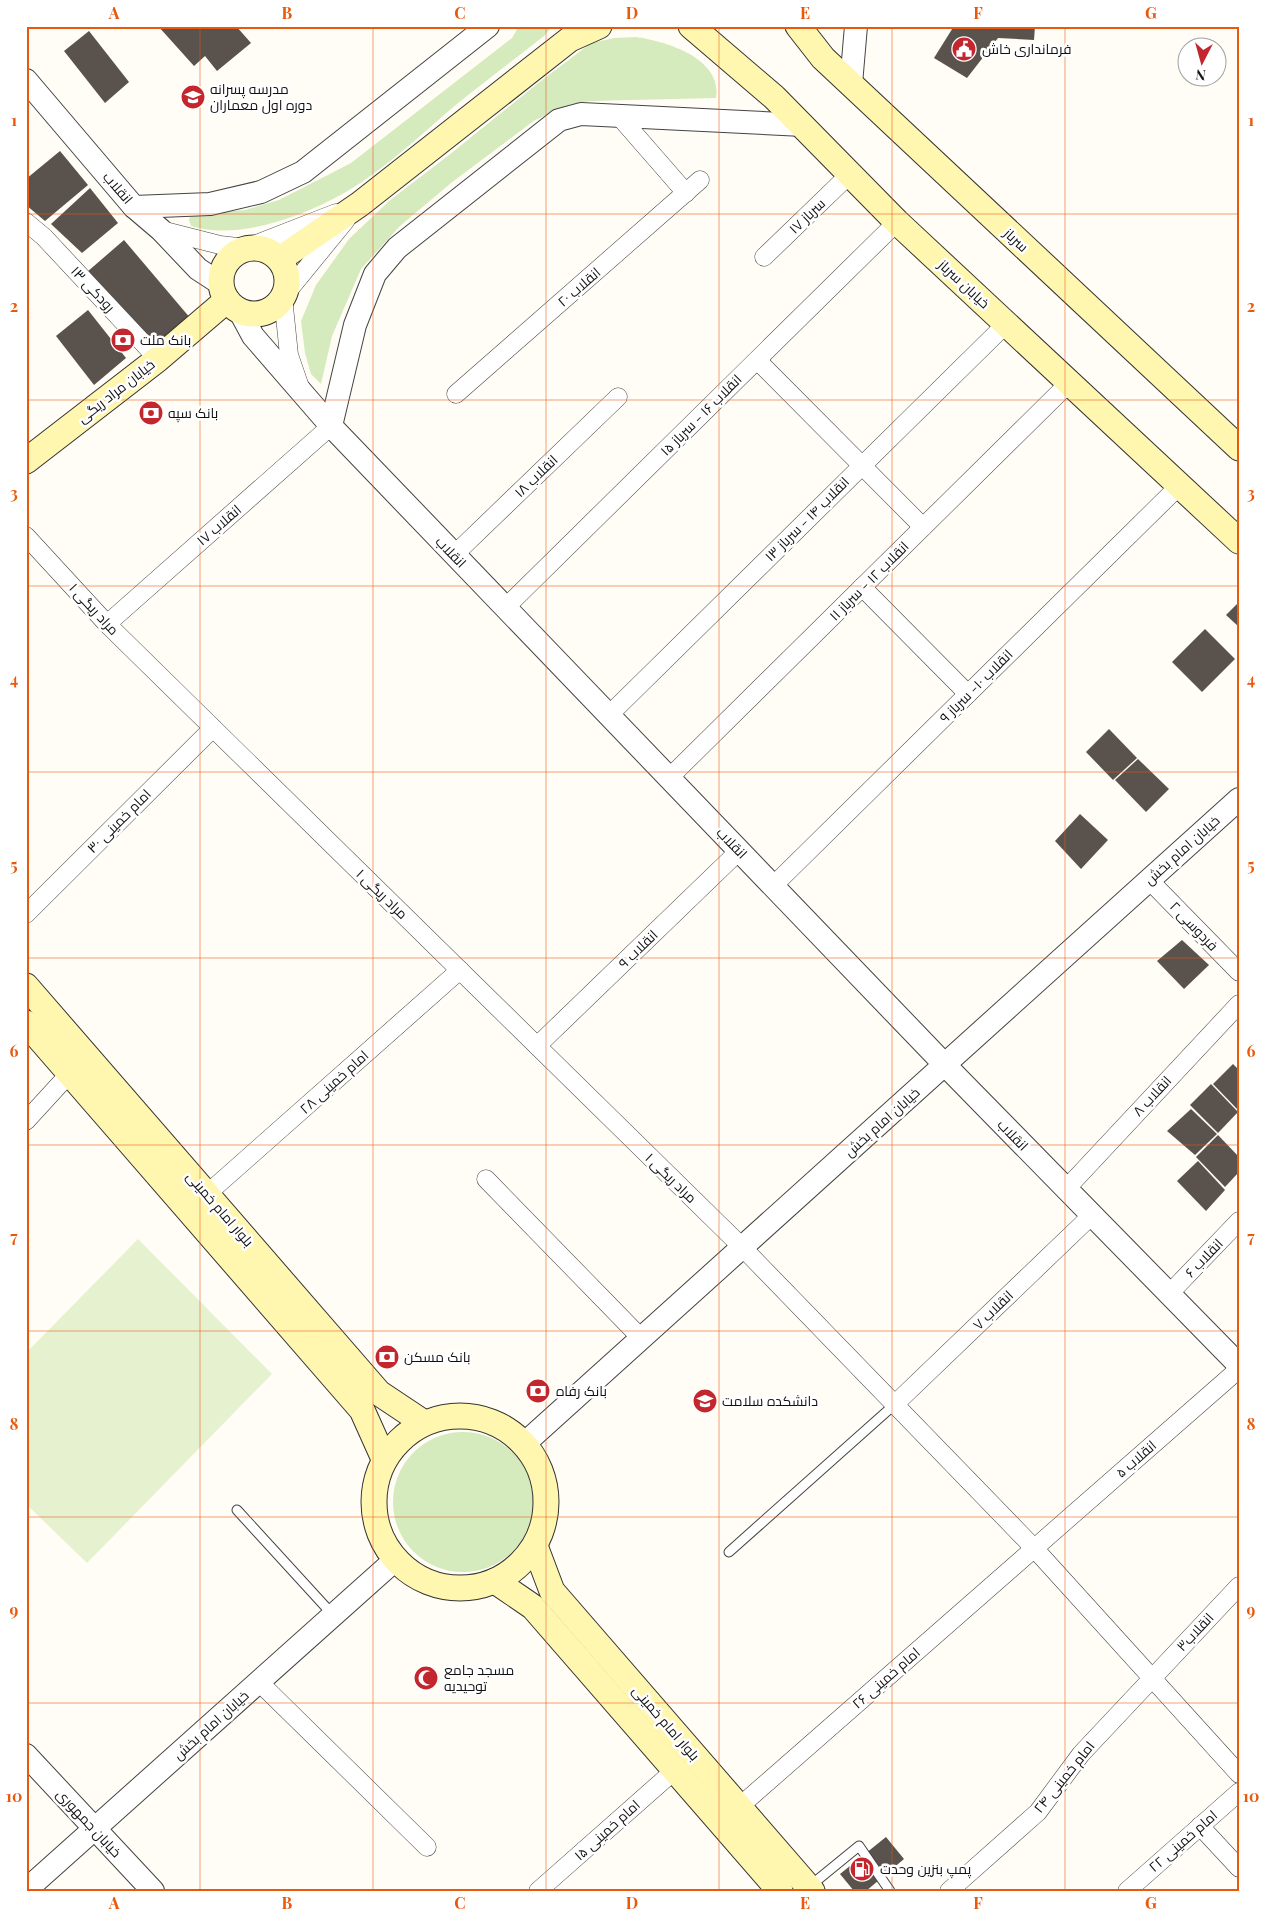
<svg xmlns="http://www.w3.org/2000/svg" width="1265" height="1917" viewBox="0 0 1265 1917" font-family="'Playfair Display',Cairo,serif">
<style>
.green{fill:#d5ebbd}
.pitch{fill:#e6f2cf}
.building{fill:#5a524d}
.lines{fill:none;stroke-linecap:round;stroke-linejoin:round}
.service-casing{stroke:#444;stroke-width:11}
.minor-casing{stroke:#444;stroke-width:19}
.tertiary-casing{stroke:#444;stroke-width:24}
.secondary-casing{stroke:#333;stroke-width:27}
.service{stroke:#fff;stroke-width:9}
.minor{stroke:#fff;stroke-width:18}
.tertiary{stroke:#fff;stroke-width:22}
.secondary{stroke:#fff6b0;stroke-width:25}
.grid{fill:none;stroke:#e8590c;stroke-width:1;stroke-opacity:0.55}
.labels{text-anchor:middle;stroke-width:5;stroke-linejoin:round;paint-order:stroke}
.poi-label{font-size:14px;fill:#111;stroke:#fff;text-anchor:start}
.street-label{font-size:14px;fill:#111;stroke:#fff}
.neatline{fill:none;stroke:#e8590c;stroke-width:2}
.grid-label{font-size:16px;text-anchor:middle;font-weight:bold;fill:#e8590c}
</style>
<rect width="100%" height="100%" fill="#fffdf5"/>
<!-- green -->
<g class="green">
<path d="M 519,26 L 553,26 L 544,36 C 515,59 485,81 457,104 C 427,129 398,157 366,179 C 324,209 243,243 191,226 L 189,220 L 191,214 L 245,210 L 279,200 L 351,163 L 512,38 Z"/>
<path d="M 636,37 C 665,41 723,58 716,98 L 590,101 L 571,104 L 535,120 L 451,183 L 400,226 L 361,269 L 332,336 L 321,384 L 311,374 L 305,353 L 301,321 L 316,285 L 349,239 L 389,201 L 449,155 L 537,84 L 591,43 L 614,38 Z"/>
<circle cx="463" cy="1502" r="70"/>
</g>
<!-- pitch -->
<polygon class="pitch" points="138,1239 272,1374 87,1563 26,1504 26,1353"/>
<!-- building -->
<g class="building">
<polygon points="158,26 236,26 251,43 217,71 205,56 194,66"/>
<polygon points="954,26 1035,26 1034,40 998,38 967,78 934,58"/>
<polygon points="89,31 129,82 105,103 64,51"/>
<polygon points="60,151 88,185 45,221 26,205 26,179"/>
<polygon points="90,188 118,223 82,253 51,224"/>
<polygon points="124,240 191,319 152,349 87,272"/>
<polygon points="88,310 126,358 94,385 56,336"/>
<polygon points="1239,602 1239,627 1226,615"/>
<polygon points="1205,629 1235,659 1202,692 1172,662"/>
<polygon points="1109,729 1137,758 1113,780 1086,752"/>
<polygon points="1138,759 1169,789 1146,812 1115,780"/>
<polygon points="1080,814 1108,840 1081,869 1055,841"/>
<polygon points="1182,940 1209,965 1184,989 1157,961"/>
<polygon points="1233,1064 1239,1070 1239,1111 1213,1084"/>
<polygon points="1211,1084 1238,1112 1218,1133 1190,1105"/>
<polygon points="1191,1109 1217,1134 1195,1155 1167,1131"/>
<polygon points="1218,1135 1239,1157 1239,1172 1225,1187 1196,1157"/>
<polygon points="1198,1161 1225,1190 1206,1211 1177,1181"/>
<polygon points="886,1837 904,1859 866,1891 854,1891 840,1874"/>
</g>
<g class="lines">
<defs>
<g id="service">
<polyline points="237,1510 333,1615"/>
<polyline points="729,1552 894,1405"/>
<polyline points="810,1886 859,1846 890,1891"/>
</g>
<g id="minor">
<polyline points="618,115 686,193"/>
<polyline points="26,222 44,237 158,359"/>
<polyline points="161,230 220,245 246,248 336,213"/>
<polyline points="764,257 850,174"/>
<polyline points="757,360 923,527"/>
<polyline points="300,387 289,355 283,297 346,220"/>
<polyline points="456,394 700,180"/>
<polyline points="26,536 107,624 742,1247 1034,1548 1239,1774"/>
<polyline points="454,555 618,397"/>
<polyline points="862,587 968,694"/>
<polyline points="505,608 897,222"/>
<polyline points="107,624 331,426"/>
<polyline points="609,715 1006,324"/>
<polyline points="669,778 1069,383"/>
<polyline points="1149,880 1239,972"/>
<polyline points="773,886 1179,486"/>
<polyline points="26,914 213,728"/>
<polyline points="537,1046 739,851"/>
<polyline points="26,1121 70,1073"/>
<polyline points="486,1179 641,1338"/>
<polyline points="1066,1189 1239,1004"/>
<polyline points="207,1194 460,970"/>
<polyline points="1169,1294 1239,1221"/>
<polyline points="894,1405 1092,1215"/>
<polyline points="259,1682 427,1847"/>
<polyline points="739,1807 1239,1369"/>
<polyline points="1200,1826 1239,1868"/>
<polyline points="538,1891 675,1770"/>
<polyline points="949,1891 1038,1812 1081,1754 1239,1586"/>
<polyline points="1127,1891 1239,1792"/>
</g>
<g id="tertiary">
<polyline points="26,80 134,207 161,230 198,269 221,284"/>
<polyline points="851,84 856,26"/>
<polyline points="134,207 210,204 261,192 303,172 488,26"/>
<polyline points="239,310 253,336 331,426 945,1065 1239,1365"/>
<polyline points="331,426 355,325 375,274 397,248 559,120 581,114 803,125"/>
<polyline points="524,1444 1239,799"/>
<polyline points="26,1755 153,1891"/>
<polyline points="26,1890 395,1560"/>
</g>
<g id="secondary">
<polyline points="691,26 774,97 897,222 1239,541"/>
<polyline points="798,26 823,58 1239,448"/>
<circle cx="254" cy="281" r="33"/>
<polyline points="280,259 360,204 570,39 599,26"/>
<polyline points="26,461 158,359 227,300"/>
<polyline points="26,986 379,1393 424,1423"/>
<polyline points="26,1023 362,1410 384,1459"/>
<circle cx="460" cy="1502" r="86"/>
<polyline points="535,1546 552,1591 812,1891"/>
<polyline points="495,1581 533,1607 780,1891"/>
</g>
</defs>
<!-- service casing -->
<use href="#service" class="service-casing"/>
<!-- minor casing -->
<use href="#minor" class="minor-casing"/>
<!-- tertiary casing -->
<use href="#tertiary" class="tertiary-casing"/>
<!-- secondary casing -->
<use href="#secondary" class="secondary-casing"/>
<!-- service -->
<use href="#service" class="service"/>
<!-- minor -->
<use href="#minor" class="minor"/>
<!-- tertiary -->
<use href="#tertiary" class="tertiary"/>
<!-- secondary -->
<use href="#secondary" class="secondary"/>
</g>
<!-- grid -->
<path class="grid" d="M 200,26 L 200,1891M 373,26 L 373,1891M 546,26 L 546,1891M 719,26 L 719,1891M 892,26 L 892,1891M 1065,26 L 1065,1891M 26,214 L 1239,214M 26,400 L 1239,400M 26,586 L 1239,586M 26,772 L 1239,772M 26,958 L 1239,958M 26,1145 L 1239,1145M 26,1331 L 1239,1331M 26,1517 L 1239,1517M 26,1703 L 1239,1703"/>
<!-- icons -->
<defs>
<symbol id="civic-disc" viewBox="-11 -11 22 22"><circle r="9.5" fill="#c4262e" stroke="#fff"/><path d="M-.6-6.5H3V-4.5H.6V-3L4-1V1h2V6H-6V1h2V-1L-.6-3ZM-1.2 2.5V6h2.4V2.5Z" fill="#fff"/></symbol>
<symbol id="school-disc" viewBox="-11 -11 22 22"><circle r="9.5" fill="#c4262e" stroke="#fff"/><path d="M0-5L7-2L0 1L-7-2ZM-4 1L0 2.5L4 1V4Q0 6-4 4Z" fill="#fff"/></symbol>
<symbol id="bank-disc" viewBox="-11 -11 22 22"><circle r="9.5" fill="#c4262e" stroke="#fff"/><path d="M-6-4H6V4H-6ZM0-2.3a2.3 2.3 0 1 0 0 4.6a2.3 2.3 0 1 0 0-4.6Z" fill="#fff"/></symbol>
<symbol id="university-disc" viewBox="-11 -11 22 22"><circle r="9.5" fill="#c4262e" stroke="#fff"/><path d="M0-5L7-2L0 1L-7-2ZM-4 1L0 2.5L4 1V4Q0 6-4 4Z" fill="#fff"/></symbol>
<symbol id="mosque-disc" viewBox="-11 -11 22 22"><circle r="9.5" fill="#c4262e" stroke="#fff"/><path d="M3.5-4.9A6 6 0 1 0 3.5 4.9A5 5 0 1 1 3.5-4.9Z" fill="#fff"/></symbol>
<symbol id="fuel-disc" viewBox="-11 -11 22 22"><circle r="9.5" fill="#c4262e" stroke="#fff"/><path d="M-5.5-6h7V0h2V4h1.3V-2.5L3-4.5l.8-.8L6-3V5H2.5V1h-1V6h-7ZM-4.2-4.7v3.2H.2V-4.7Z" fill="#fff"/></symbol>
</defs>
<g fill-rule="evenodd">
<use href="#civic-disc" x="950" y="35" width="28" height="28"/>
<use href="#school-disc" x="179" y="83" width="28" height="28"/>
<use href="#bank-disc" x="109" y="326" width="28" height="28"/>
<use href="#bank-disc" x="137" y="399" width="28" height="28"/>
<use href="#bank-disc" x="373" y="1343" width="28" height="28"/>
<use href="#bank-disc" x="524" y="1377" width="28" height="28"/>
<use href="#university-disc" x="691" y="1387" width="28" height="28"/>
<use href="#mosque-disc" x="412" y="1664" width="28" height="28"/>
<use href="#fuel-disc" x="848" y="1855" width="28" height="28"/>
</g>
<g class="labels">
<!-- poi labels -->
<g class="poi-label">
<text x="982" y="54">فرمانداری خاش</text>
<text x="210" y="94">مدرسه پسرانه<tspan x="210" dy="16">دوره اول معماران</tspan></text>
<text x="140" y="345">بانک ملت</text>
<text x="168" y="418">بانک سپه</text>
<text x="404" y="1362">بانک مسکن</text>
<text x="556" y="1396">بانک رفاه</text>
<text x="722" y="1406">دانشکده سلامت</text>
<text x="444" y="1675">مسجد جامع<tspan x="444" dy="16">توحیدیه</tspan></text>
<text x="880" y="1874">پمپ بنزین وحدت</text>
</g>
<!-- street labels -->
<g class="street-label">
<text transform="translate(118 188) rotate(49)" y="5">انقلاب</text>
<text transform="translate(807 216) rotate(-44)" y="5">سرباز ۱۷</text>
<text transform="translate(1016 240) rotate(43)" y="5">سرباز</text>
<text transform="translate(964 284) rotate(43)" y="5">خیابان سرباز</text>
<text transform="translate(579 287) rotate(-41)" y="5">انقلاب ۲۰</text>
<text transform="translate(93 289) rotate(47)" y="5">رودکی ۱۳</text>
<text transform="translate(116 391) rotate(-38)" y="5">خیابان مراد ریگی</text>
<text transform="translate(701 415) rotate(-45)" y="5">انقلاب ۱۶ - سرباز ۱۵</text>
<text transform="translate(536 476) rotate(-44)" y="5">انقلاب ۱۸</text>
<text transform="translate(807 519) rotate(-45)" y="5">انقلاب ۱۴ - سرباز ۱۳</text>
<text transform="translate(219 525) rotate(-41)" y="5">انقلاب ۱۷</text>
<text transform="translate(451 552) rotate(46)" y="5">انقلاب</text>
<text transform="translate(869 581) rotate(-45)" y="5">انقلاب ۱۲ - سرباز ۱۱</text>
<text transform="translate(94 609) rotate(47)" y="5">مراد ریگی ۱</text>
<text transform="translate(976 686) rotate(-45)" y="5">انقلاب ۱۰- سرباز ۹</text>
<text transform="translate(119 821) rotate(-45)" y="5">امام خمینی ۳۰</text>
<text transform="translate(732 843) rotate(46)" y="5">انقلاب</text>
<text transform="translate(1182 850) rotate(-42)" y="5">خیابان امام بخش</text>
<text transform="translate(382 894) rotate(44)" y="5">مراد ریگی ۱</text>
<text transform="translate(1194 926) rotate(46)" y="5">فردوسی ۲</text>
<text transform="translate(638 949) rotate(-44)" y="5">انقلاب ۹</text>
<text transform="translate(334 1082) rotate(-42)" y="5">امام خمینی ۲۸</text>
<text transform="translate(1152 1096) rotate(-47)" y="5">انقلاب ۸</text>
<text transform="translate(882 1122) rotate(-42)" y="5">خیابان امام بخش</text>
<text transform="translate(1013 1135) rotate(46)" y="5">انقلاب</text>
<text transform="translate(671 1178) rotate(44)" y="5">مراد ریگی ۱</text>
<text transform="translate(220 1209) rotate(49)" y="5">بلوار امام خمینی</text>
<text transform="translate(1204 1258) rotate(-46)" y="5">انقلاب ۶</text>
<text transform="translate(993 1310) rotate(-44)" y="5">انقلاب ۷</text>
<text transform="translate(1136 1459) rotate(-41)" y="5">انقلاب ۵</text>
<text transform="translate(1195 1632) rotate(-47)" y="5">انقلاب۳</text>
<text transform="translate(886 1678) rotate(-41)" y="5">امام خمینی ۲۶</text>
<text transform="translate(666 1723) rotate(49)" y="5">بلوار امام خمینی</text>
<text transform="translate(211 1725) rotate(-42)" y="5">خیابان امام بخش</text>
<text transform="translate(1064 1777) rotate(-51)" y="5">امام خمینی ۲۴</text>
<text transform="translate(89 1823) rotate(47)" y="5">خیابان جمهوری</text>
<text transform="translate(607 1830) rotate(-42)" y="5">امام خمینی ۱۵</text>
<text transform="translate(1183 1841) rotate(-41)" y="5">امام خمینی ۲۲</text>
</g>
</g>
<!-- border -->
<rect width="1265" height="1917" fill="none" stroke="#ffffff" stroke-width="55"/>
<!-- north arrow -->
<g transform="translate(1202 62) rotate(186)"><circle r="24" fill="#ffffff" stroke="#a0a0a0"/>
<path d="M0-4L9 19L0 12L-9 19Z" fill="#c4262e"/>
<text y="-8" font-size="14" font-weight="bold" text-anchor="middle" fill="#111111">N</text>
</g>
<rect x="28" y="28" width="1210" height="1862" class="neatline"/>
<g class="grid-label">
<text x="114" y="19">A</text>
<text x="287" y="19">B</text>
<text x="460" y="19">C</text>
<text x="632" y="19">D</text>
<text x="805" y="19">E</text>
<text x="978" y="19">F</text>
<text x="1151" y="19">G</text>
<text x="14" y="126">1</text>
<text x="1251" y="126">1</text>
<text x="14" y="312">2</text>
<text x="1251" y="312">2</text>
<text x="14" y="499">3</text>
<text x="1251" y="499">3</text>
<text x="14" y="685">4</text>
<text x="1251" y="685">4</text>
<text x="14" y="871">5</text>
<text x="1251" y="871">5</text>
<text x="14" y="1057">6</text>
<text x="1251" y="1057">6</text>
<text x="14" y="1243">7</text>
<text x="1251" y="1243">7</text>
<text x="14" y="1430">8</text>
<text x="1251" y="1430">8</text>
<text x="14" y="1616">9</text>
<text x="1251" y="1616">9</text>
<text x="14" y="1802">10</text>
<text x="1251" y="1802">10</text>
<text x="114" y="1909">A</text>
<text x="287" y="1909">B</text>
<text x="460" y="1909">C</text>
<text x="632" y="1909">D</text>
<text x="805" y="1909">E</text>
<text x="978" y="1909">F</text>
<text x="1151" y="1909">G</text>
</g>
</svg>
